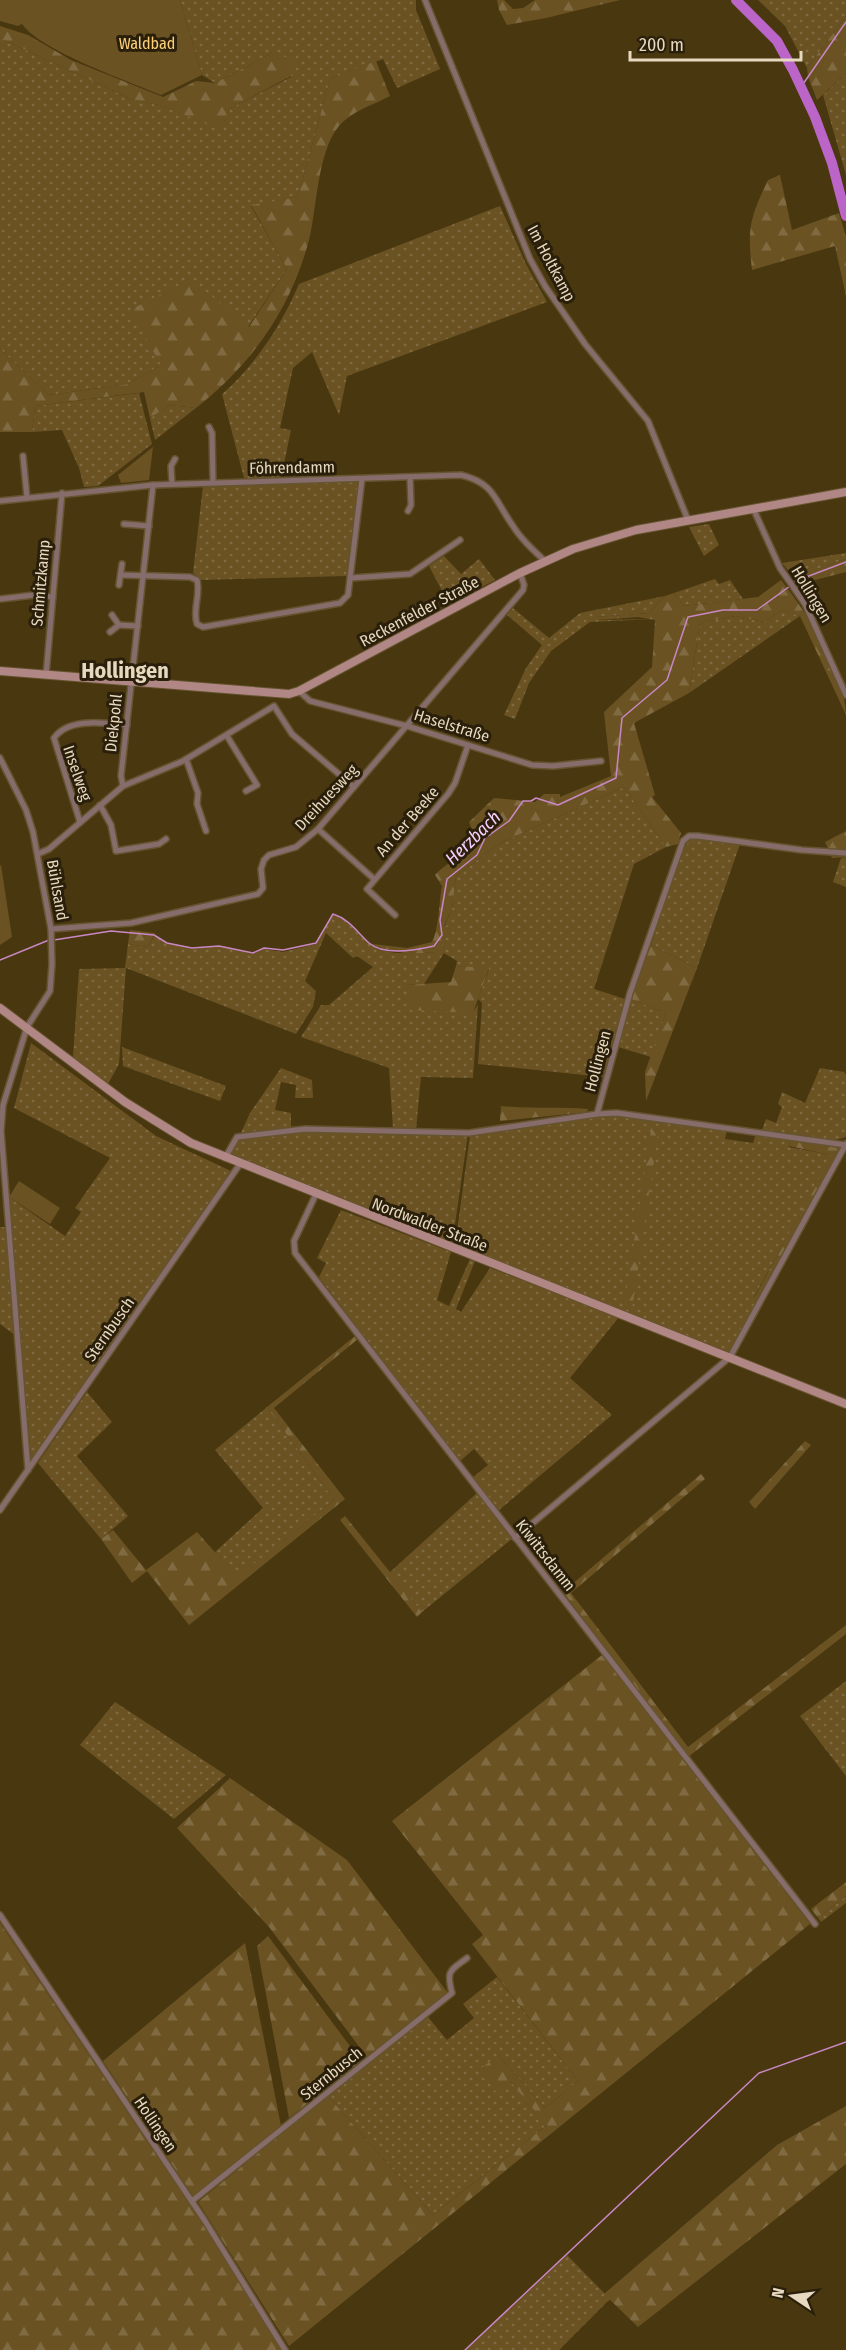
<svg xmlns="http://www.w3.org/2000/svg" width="846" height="2350" viewBox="0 0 846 2350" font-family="'Fira Sans Condensed',sans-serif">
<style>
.grass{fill:url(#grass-dots)}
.forest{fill:url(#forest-firs)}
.park{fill:#6a5223}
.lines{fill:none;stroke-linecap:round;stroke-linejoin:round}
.stream{stroke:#c988c5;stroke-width:1.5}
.river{stroke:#bc65c8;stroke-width:10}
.street-casing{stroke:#655430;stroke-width:8}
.secondary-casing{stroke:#655430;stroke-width:10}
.street{stroke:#866c6a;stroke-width:5}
.secondary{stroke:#b18785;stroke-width:8}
.labels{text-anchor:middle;stroke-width:6;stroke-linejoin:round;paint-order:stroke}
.park-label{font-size:16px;fill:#fdd077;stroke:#2a1f0a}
.street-label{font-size:16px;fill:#e7d9bf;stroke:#2a1f0a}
.water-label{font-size:18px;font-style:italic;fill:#facfff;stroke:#2a1f0a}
.district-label{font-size:22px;font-weight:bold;fill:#e7d9bf;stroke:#2a1f0a}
</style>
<defs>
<pattern id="grass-dots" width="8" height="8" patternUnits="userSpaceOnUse" patternTransform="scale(1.5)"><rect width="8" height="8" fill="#6a5223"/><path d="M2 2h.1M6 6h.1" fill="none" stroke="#7f6a41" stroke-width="1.8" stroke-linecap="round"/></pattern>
<pattern id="forest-firs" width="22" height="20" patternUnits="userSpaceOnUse" patternTransform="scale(1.5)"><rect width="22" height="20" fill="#6a5223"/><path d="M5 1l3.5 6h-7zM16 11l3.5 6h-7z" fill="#7f6a41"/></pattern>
</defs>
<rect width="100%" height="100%" fill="#493710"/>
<!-- grass -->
<g class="grass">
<polygon points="180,0 416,0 416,10 440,69 397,88 383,59 330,79 298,197 251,206 287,269 248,327 161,365 128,384 49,395 0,349 0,38 131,99 163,106 221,129 229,109 291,77 272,53 215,83 202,75"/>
<polygon points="758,0 846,0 846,16 807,68 785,26"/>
<polygon points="846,73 846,175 823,95"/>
<path d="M 500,206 L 526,264 L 547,302 L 347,376 L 339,415 L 312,352 L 293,368 L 280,428 L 291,430 L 281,478 L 244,478 L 222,394 C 255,366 282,324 299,284 Z"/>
<polygon points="139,393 152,444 98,486 84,487 79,468 62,430 32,432 35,406"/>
<polygon points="170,405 196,408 155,440 150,418"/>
<polygon points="360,481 347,576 202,580 193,573 203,486"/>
<polygon points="709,524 719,545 704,556 689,527"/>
<polygon points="846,553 846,559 800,575 800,584 782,563"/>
<polygon points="444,556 461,574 479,559 495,580 449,604 429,566"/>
<polygon points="715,579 719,584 730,580 743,599 683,606 674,593"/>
<polygon points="665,596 649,613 596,617 597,620 655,619 590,622 551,651 529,683 515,719 504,715 526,668 542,645 507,615 513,608 549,638 580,613"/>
<polygon points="782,610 800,616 689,693 700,623 736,616 764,622"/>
<path d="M 624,787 L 666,847 L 634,864 L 594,989 L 625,999 L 603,1077 L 478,1064 L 482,1003 L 478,999 L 489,969 L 456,966 L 457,961 L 444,953 L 424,984 L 407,985 L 472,1013 L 478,1005 L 473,1078 L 421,1077 L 416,1130 L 393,1129 L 389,1068 L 301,1037 L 321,1005 L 329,1005 L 373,967 L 357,956 L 353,958 L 326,933 L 305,981 L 316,991 L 313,1007 L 296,1034 L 126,968 L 119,1064 L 108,1084 L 73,1057 L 79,969 L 125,968 L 128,944 L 148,947 L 154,936 L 166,943 L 192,949 L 218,946 L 253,954 L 264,949 L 283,952 L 316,944 L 333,915 C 350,920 357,935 371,945 C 388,957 418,953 437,952 L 450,928 L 444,927 L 452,909 L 456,876 L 500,843 Z"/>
<polygon points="690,839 740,844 697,968 651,945 681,852"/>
<polygon points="846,857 846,887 833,882 841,858"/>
<polygon points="631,999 666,1013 651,1057 618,1047"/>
<polygon points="31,1043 156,1136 231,1171 31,1461 9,1197 65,1236 81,1212 75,1208 110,1158 14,1108"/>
<polygon points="122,1047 226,1086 220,1101 123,1066"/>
<polygon points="281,1068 312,1080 313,1098 295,1098 296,1085 281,1082 275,1110 291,1113 291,1128 240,1135 250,1113"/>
<polygon points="820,1068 844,1072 846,1075 846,1137 832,1141 762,1130 766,1119 776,1123 782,1107 778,1104 782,1092 805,1103"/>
<polygon points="618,1114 727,1130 725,1139 753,1143 756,1134 790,1139 789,1147 832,1155 754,1297 759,1300 730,1355 455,1246 470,1135"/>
<polygon points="306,1131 468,1134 452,1245 229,1156 239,1138"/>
<polygon points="341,1210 451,1252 437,1300 449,1306 470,1259 475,1261 456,1309 461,1312 490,1268 619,1317 570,1378 612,1415 498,1511 472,1478 488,1465 474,1449 459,1462 319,1277 326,1263 317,1258"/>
<polygon points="0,1227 5,1227 16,1336 0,1324"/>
<polygon points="87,1392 112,1422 77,1456 128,1516 101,1539 38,1463"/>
<polygon points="267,1407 334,1500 237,1578 215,1552 263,1508 215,1450"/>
<polygon points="477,1493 513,1538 422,1612 389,1573"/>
<polygon points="846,1681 846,1776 800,1716"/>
<polygon points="115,1702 226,1775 174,1819 80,1745"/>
<polygon points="846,1896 846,1903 821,1922 818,1918"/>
<polygon points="497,1977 578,2081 545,2108 498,2055 510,2081 548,2124 433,2215 328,2096 428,2017 447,2040 474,2018 463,2004"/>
<polygon points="567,2255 610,2299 559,2350 466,2350"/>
</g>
<!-- forest -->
<g class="forest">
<polygon points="497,0 504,0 513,9 523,8 535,0 620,0 546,18 507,25 499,10"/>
<polygon points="846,16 846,73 817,100 808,77 807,68"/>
<polygon points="0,26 28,35 71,60 163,97 196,81 215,83 272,53 295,60 291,76 229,109 221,130 163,106 131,99 0,38"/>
<path d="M 376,61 L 390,96 C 373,105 352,111 339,126 C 317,152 317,209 309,240 C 291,309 251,365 196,408 L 170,405 L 150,418 L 144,392 L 35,406 L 32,432 L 0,432 L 0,349 L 49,395 L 128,384 L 161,365 L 130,310 L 191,279 L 249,327 L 287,269 L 251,205 L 298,197 L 330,79 Z"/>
<path d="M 780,175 L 792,230 L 839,213 L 846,237 L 846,296 L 835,246 L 752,270 C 747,227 750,218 768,180 Z"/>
<polygon points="846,559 846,572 800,584 799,575"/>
<path d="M 781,580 C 806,611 846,675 846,715 L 800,616 L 782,610 L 764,622 L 736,616 L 700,623 L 689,693 L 634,723 L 655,795 L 652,797 L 681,833 L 678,844 L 666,847 L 624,787 L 500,843 L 456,876 L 452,909 L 444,926 L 451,929 L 438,952 L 408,954 L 372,946 L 373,944 L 407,948 L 432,942 C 439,929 439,901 442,886 L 435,875 C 449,860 466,856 475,837 L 469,822 L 494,798 L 535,802 L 544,794 L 560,794 L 560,797 L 611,776 L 604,712 L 652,667 L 655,620 L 638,617 L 597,620 L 595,617 L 649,613 L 665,596 L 674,593 L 683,606 L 758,597 Z"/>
<polygon points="846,831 846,857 832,858 825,842"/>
<polygon points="130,930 155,933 148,947 128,944"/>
<polygon points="651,945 697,968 646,1101 645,1072 666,1013 631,999"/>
<polygon points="456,966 489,968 473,1013 410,1010 407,985 451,982"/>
<path d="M 501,1106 C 531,1109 558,1107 588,1109 L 587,1112 L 500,1121 Z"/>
<polygon points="652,1125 659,1126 632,1309 624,1307"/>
<polygon points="790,1139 843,1146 759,1300 754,1298 831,1155 789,1146"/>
<polygon points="355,1336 358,1339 274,1408 345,1499 189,1625 147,1571 132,1583 101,1539 113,1530 146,1570 197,1532 237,1577 334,1500 267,1407"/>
<polygon points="805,1441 811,1445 755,1509 749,1502"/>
<polygon points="701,1474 705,1479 571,1593 688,1747 846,1625 846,1634 688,1757 563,1592"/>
<polygon points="345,1516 422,1612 417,1617 340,1520"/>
<polygon points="602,1655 810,1924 289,2346 198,2202 328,2096 433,2215 547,2125 510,2081 496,2092 479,2070 498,2055 545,2108 578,2081 472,1944 483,1935 392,1821"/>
<polygon points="230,1778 347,1860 448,1993 367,2057 269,1927 177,1828"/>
<polygon points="846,1882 846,1896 818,1918 811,1909"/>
<polygon points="0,1923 198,2217 282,2350 0,2350"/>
<polygon points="268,1936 361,2061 289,2118 257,1946"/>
<polygon points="245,1943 281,2126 193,2196 103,2061"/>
<polygon points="846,2106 846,2164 638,2327 604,2294 777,2145"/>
</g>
<!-- park -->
<g class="park">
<path d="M 0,0 L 180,0 L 202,75 L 161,95 C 128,81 41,51 22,24 L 18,26 L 0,21 Z"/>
<polygon points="153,447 149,480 121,483 118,475"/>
<polygon points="1,865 12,937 0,945 0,866"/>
<polygon points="19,1181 60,1208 50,1224 9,1197"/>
</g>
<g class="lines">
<!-- stream -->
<g class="stream">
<polyline points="801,87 846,22"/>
<polyline points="793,582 846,562"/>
<path d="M 54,940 L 111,931 L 154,935 L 167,943 L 192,948 L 219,946 L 253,953 L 264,948 L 283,950 L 316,943 L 333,914 C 349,919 357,932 369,943 C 384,956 417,950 434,946 L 442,935 L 440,920 L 447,879 L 477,855 L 485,838 L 509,821 L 523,801 L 531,801 L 536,798 L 558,805 L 616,778 L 622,718 L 667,680 L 688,617 L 723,610 L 757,610 L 790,586"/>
<polyline points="0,960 49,940"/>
<polyline points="465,2350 759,2073 846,2042"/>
</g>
<!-- river -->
<polyline class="river" points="736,0 777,41 793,70 815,117 832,163 846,216"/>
<defs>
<g id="street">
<polyline points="425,0 530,259 545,286 585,344 648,421 688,520"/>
<polyline points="209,427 212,433 213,482"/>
<polyline points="23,456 27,498"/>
<polyline points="172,484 171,466 175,459"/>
<path d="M 0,501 L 153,485 L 461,475 C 495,483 495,501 513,526 C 521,539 533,550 545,561"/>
<polyline points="753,508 780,568 805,604 846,695"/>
<polyline points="408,511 411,505 410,477"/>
<polyline points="124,524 149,526"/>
<path d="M 121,575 L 190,577 L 197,580 C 201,595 192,610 197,624 L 203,627 L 340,603 L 348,595 L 362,479"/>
<polyline points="351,578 410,574 460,540"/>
<polyline points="119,585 122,564"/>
<polyline points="0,599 34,595 53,597"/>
<polyline points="119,625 138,626"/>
<polyline points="110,632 119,625 112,615"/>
<polyline points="46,675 62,493"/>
<polyline points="299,691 310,701 407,726 532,765 553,766 601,761"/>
<polyline points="227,736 257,785 246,791"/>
<polyline points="0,758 26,810 33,832 51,929 52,964 50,991 27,1027 3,1105 1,1131 28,1470"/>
<polyline points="186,759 198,793 197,804 206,831"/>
<polyline points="123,786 121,776 153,485"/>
<polyline points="100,805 111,825 116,851 159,844 166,839"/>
<path d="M 80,822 L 54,738 C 69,717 105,723 127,725"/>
<polyline points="318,829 374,879"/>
<polyline points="38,854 49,849 123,786 183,761 274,706 292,734 354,787"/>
<polyline points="395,915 367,889 448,794 455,783 468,745"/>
<polyline points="51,929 131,923 258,894 263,888 261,869 264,860 269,855 296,847 318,829 523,590 524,585 520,573"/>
<polyline points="597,1114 617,1113 846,1145"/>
<polyline points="225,1158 237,1137 305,1129 469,1133 597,1114 630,993 683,841 689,836 698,836 802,850 846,853"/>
<polyline points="316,1194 294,1241 295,1253 815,1924"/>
<polyline points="0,1510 240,1164"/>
<polyline points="515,1538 730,1357 846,1144"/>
<polyline points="0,1915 205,2221 285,2350"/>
<path d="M 192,2201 L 452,1993 C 446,1970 450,1971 467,1958"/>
</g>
<g id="secondary">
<polyline points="0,671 289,694 299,691 520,573 573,549 636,530 846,492"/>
<polyline points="0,1008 125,1102 191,1143 846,1404"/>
</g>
</defs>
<!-- street casing -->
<use href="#street" class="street-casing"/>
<!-- secondary casing -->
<use href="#secondary" class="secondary-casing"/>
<!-- street -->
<use href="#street" class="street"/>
<!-- secondary -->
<use href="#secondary" class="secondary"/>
</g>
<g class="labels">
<!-- park labels -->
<g class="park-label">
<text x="147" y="49">Waldbad</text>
</g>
<!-- street labels -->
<g class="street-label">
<text transform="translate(552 263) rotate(62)" y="6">Im Holtkamp</text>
<text transform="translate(292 467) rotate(-1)" y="6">Föhrendamm</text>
<text transform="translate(40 583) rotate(-85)" y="6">Schmitzkamp</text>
<text transform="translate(812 594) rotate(59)" y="6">Hollingen</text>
<text transform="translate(419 611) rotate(-28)" y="6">Reckenfelder Straße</text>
<text transform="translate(113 723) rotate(-84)" y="6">Diekpohl</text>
<text transform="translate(452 725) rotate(17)" y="6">Haselstraße</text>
<text transform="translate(78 773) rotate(71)" y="6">Inselweg</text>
<text transform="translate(326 797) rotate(-47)" y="6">Dreihuesweg</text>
<text transform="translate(407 821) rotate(-49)" y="6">An der Beeke</text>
<text transform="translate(58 890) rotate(80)" y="6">Bühlsand</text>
<text transform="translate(597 1061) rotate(-75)" y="6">Hollingen</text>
<text transform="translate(430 1224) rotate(21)" y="6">Nordwalder Straße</text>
<text transform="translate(109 1329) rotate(-55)" y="6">Sternbusch</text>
<text transform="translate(546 1555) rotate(52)" y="6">Kiwittsdamm</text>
<text transform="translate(331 2073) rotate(-39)" y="6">Sternbusch</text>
<text transform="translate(156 2124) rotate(56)" y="6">Hollingen</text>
</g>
<!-- water labels -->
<g class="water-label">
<text transform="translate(473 838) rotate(-44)" y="6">Herzbach</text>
</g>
<!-- district labels -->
<g class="district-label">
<text x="125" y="678">Hollingen</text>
</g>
</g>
<!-- north arrow -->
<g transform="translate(792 2296) rotate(283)" stroke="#2a1f0a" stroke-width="4.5" paint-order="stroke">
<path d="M0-4.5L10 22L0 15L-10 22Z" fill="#e7d9bf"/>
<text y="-9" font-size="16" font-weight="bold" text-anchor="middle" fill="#e7d9bf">N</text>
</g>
<!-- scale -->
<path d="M630 51v9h171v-9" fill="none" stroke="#e7d9bf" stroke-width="3"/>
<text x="639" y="51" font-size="18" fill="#e7d9bf" stroke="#2a1f0a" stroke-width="4.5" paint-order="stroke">200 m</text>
</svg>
